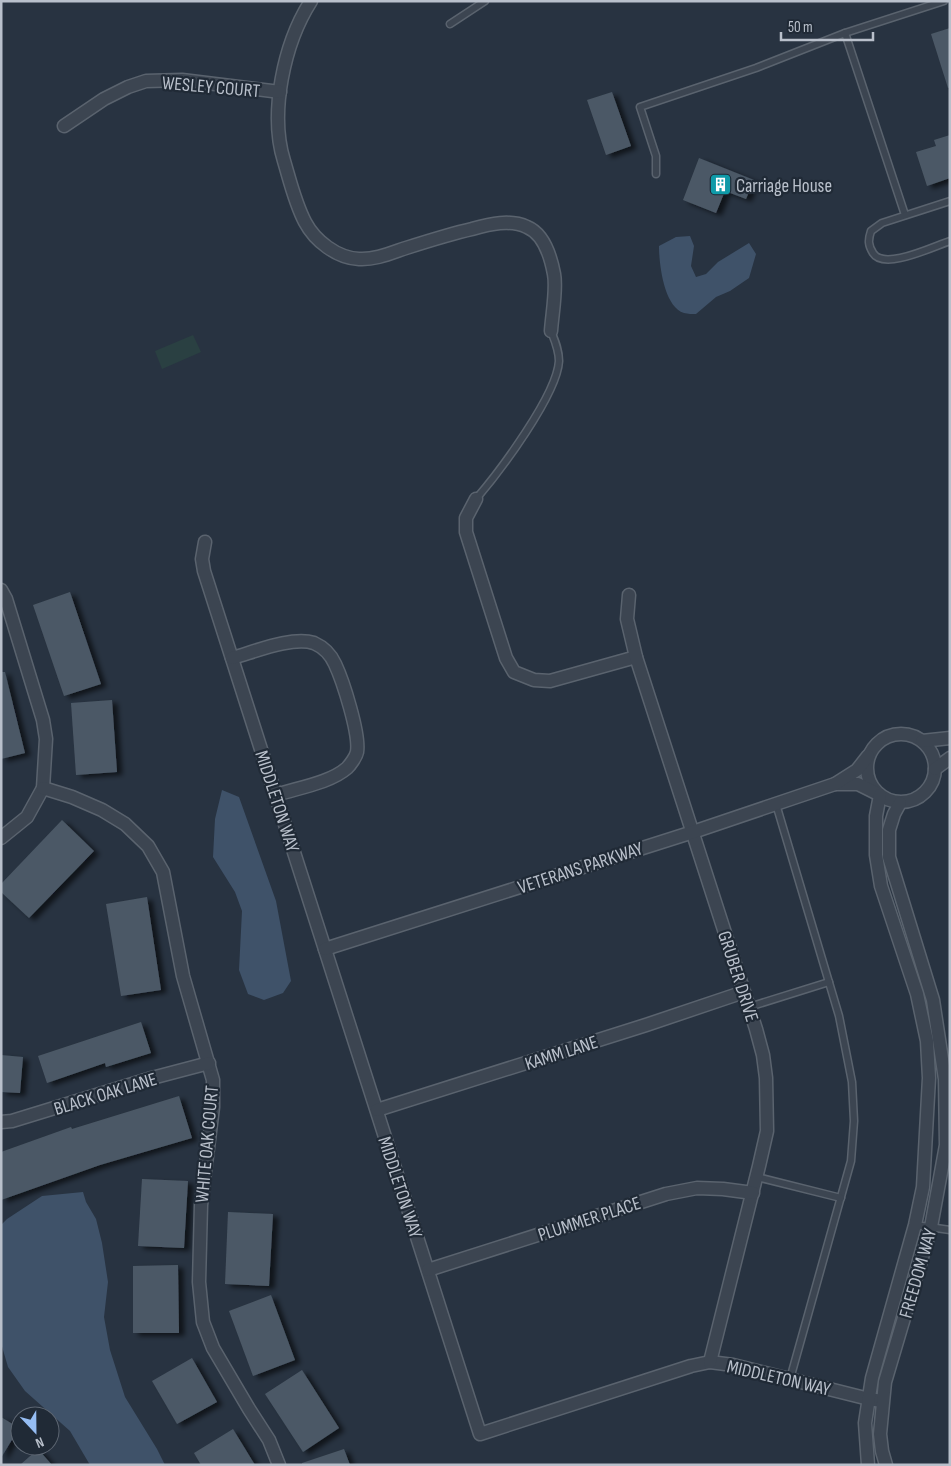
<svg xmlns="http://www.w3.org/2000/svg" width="951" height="1466" viewBox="0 0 951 1466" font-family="'Sofia Sans Condensed',sans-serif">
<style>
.green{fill:#2a4042}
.water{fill:#3f5269}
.building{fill:#4c5966;filter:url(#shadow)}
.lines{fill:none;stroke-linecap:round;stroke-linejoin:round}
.lane-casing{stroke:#5a636e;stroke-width:9}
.street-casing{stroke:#5a636e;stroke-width:15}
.lane{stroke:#3c4551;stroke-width:6}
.street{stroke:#3c4551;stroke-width:12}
.labels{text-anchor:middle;stroke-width:4.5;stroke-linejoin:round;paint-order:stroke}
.street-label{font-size:19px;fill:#b9c0cb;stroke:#202a36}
.poi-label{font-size:19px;fill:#b9c0cb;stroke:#202a36;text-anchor:start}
</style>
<defs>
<filter id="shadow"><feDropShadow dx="5.5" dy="3" stdDeviation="2.5" flood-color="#0009"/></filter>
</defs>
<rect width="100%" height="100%" fill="#283341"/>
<!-- green -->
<polygon class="green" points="193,335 201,352 162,369 155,351"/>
<!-- water -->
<g class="water">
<path d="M 690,236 L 694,246 L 691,266 L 696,277 L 706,274 L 718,262 L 749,243 L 756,254 L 749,278 L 730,291 L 716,297 L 696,314 C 692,314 688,314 684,313 C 664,307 659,264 659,246 L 676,237 Z"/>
<polygon points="222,790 239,797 276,901 291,981 283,993 264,1000 248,994 239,970 242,911 235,892 213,857 215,819"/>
<polygon points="83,1192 86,1202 96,1219 102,1243 108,1282 104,1317 110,1350 125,1397 157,1449 165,1465 90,1465 70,1431 25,1391 8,1367 1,1343 1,1225 7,1219 42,1196"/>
</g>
<!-- building -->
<g class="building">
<polygon points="950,28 950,87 948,88 931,34"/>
<polygon points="612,92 631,146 606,155 587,100"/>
<polygon points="950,135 950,178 927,186 916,152 936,146 934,140"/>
<polygon points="699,158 754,180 746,199 725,191 716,213 683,200"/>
<polygon points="70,592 101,684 64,696 33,605"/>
<polygon points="1,672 5,672 25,753 1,759"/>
<polygon points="112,700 117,772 76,775 71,703"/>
<polygon points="62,820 94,851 29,918 1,892 1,884"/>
<polygon points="147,897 161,990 121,996 106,904"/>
<polygon points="141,1022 151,1053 106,1067 105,1063 47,1083 38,1056"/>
<polygon points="1,1055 23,1057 20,1093 1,1092"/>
<polygon points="179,1096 192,1138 100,1165 1,1200 1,1152 71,1127 72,1129"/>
<polygon points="142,1179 188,1181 184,1248 138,1246"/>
<polygon points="228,1212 273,1214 269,1286 225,1284"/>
<polygon points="178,1265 179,1333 133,1333 133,1266"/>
<polygon points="271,1295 295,1360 253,1376 229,1311"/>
<polygon points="192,1358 217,1402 177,1424 152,1381"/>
<polygon points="302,1370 339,1428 303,1452 265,1394"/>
<polygon points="1,1417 19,1428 1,1458"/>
<polygon points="233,1429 255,1465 201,1465 194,1453"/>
<polygon points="38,1449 52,1465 20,1465"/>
<polygon points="344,1449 350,1465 302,1465 302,1463"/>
</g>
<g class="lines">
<defs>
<g id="lane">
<polyline points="450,24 485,1"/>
<polyline points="845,33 905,215"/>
<polyline points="656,174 656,156 640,107 756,68 845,33 944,1"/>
<path d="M 950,201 L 882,223 L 871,231 C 868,240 868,245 873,253 C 884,271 934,246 950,241"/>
<path d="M 476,499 C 500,471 557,395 559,361 C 559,350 555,341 551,331"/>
<polyline points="776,804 839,1016 852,1082 854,1121 851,1161 790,1379"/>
<polyline points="749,1007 829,982"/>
<polyline points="757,1177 841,1198"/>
<polyline points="915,1225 950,1230"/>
</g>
<g id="street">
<path d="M 311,1 C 284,43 269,113 284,161 C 290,181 295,203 305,222 C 315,241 337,258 359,259 C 375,260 391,253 406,248 C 428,241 450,234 472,229 C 490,224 510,219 527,227 C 544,234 551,258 554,274 C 557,289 552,315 551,331"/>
<polyline points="64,126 104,99 128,87 146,81 182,80 280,92"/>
<polyline points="476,499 466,518 466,532 506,658 514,672 534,680 550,681 636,657"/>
<polyline points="205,542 202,559 204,571 480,1434 691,1366 710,1362 733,1365 869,1399 882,1401"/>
<polyline points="1,590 6,599 43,720 46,739 43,788 27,817 1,838"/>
<polyline points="629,595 627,619 636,657 756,1029 763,1055 766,1078 767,1131 759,1166 710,1362"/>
<path d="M 232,658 C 254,652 292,636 314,643 C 323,647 331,655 335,664 C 343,681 360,734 357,752 C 356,757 350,765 347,768 C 330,783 297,788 276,795"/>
<circle cx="901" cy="768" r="34"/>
<polyline points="922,741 950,738"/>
<polyline points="935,769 950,758"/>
<polyline points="835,784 858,784 876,793"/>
<polyline points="43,788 72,797 102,810 125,824 148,846 163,872 183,976 213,1080 213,1107 201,1205 199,1282 203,1322 213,1348 249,1409 269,1440 279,1465"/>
<polyline points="325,949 693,832 835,784 857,770 868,756"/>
<polyline points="377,1110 646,1025 744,992"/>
<polyline points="1,1122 12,1121 152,1078 209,1063"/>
<polyline points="428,1270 666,1194 697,1188 723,1189 753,1193"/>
<polyline points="868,1465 865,1423 872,1378 915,1225 923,1187 929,1078 927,1041 917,994 881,886 876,855 876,816 880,795"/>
<polyline points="886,1465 882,1451 880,1434 885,1382 931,1227 946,1145 945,1079 933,1000 889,857 889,830 894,814 900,803"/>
</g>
</defs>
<!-- lane casing -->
<use href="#lane" class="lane-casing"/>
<!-- street casing -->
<use href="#street" class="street-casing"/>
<!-- lane -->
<use href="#lane" class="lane"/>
<!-- street -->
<use href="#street" class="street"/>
</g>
<!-- icons -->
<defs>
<symbol id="building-square" viewBox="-11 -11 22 22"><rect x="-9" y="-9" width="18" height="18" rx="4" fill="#0f9aa8" stroke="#202a36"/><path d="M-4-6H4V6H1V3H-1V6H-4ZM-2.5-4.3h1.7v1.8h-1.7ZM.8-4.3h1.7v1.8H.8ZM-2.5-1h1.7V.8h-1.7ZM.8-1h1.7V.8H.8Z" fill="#fff"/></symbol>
</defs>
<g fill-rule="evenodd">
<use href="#building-square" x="708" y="172" width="25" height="25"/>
</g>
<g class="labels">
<!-- street labels -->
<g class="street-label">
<text transform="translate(211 86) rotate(5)" y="7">WESLEY COURT</text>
<text transform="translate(278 801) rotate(72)" y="7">MIDDLETON WAY</text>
<text transform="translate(580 867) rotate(-18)" y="7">VETERANS PARKWAY</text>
<text transform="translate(739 976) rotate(72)" y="7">GRUBER DRIVE</text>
<text transform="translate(561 1052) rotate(-18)" y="7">KAMM LANE</text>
<text transform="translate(105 1093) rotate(-17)" y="7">BLACK OAK LANE</text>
<text transform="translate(206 1144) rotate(-85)" y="7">WHITE OAK COURT</text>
<text transform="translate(401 1187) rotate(72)" y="7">MIDDLETON WAY</text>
<text transform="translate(589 1218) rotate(-18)" y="7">PLUMMER PLACE</text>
<text transform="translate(917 1273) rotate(-74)" y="7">FREEDOM WAY</text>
<text transform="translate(779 1377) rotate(13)" y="7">MIDDLETON WAY</text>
</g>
<!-- poi labels -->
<g class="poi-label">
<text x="736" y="192">Carriage House</text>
</g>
</g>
<!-- border -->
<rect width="951" height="1466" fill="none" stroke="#b9c0cb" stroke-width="5"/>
<!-- north arrow -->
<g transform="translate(35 1431) rotate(158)"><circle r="24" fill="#202a36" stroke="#5d6672"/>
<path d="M0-4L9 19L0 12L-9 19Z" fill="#95bdf3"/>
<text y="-8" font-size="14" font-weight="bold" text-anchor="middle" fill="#b9c0cb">N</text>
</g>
<!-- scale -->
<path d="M781 32v8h92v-8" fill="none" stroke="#b9c0cb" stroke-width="2.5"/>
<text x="788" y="32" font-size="15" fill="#b9c0cb" stroke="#202a36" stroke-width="4" paint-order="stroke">50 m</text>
</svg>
